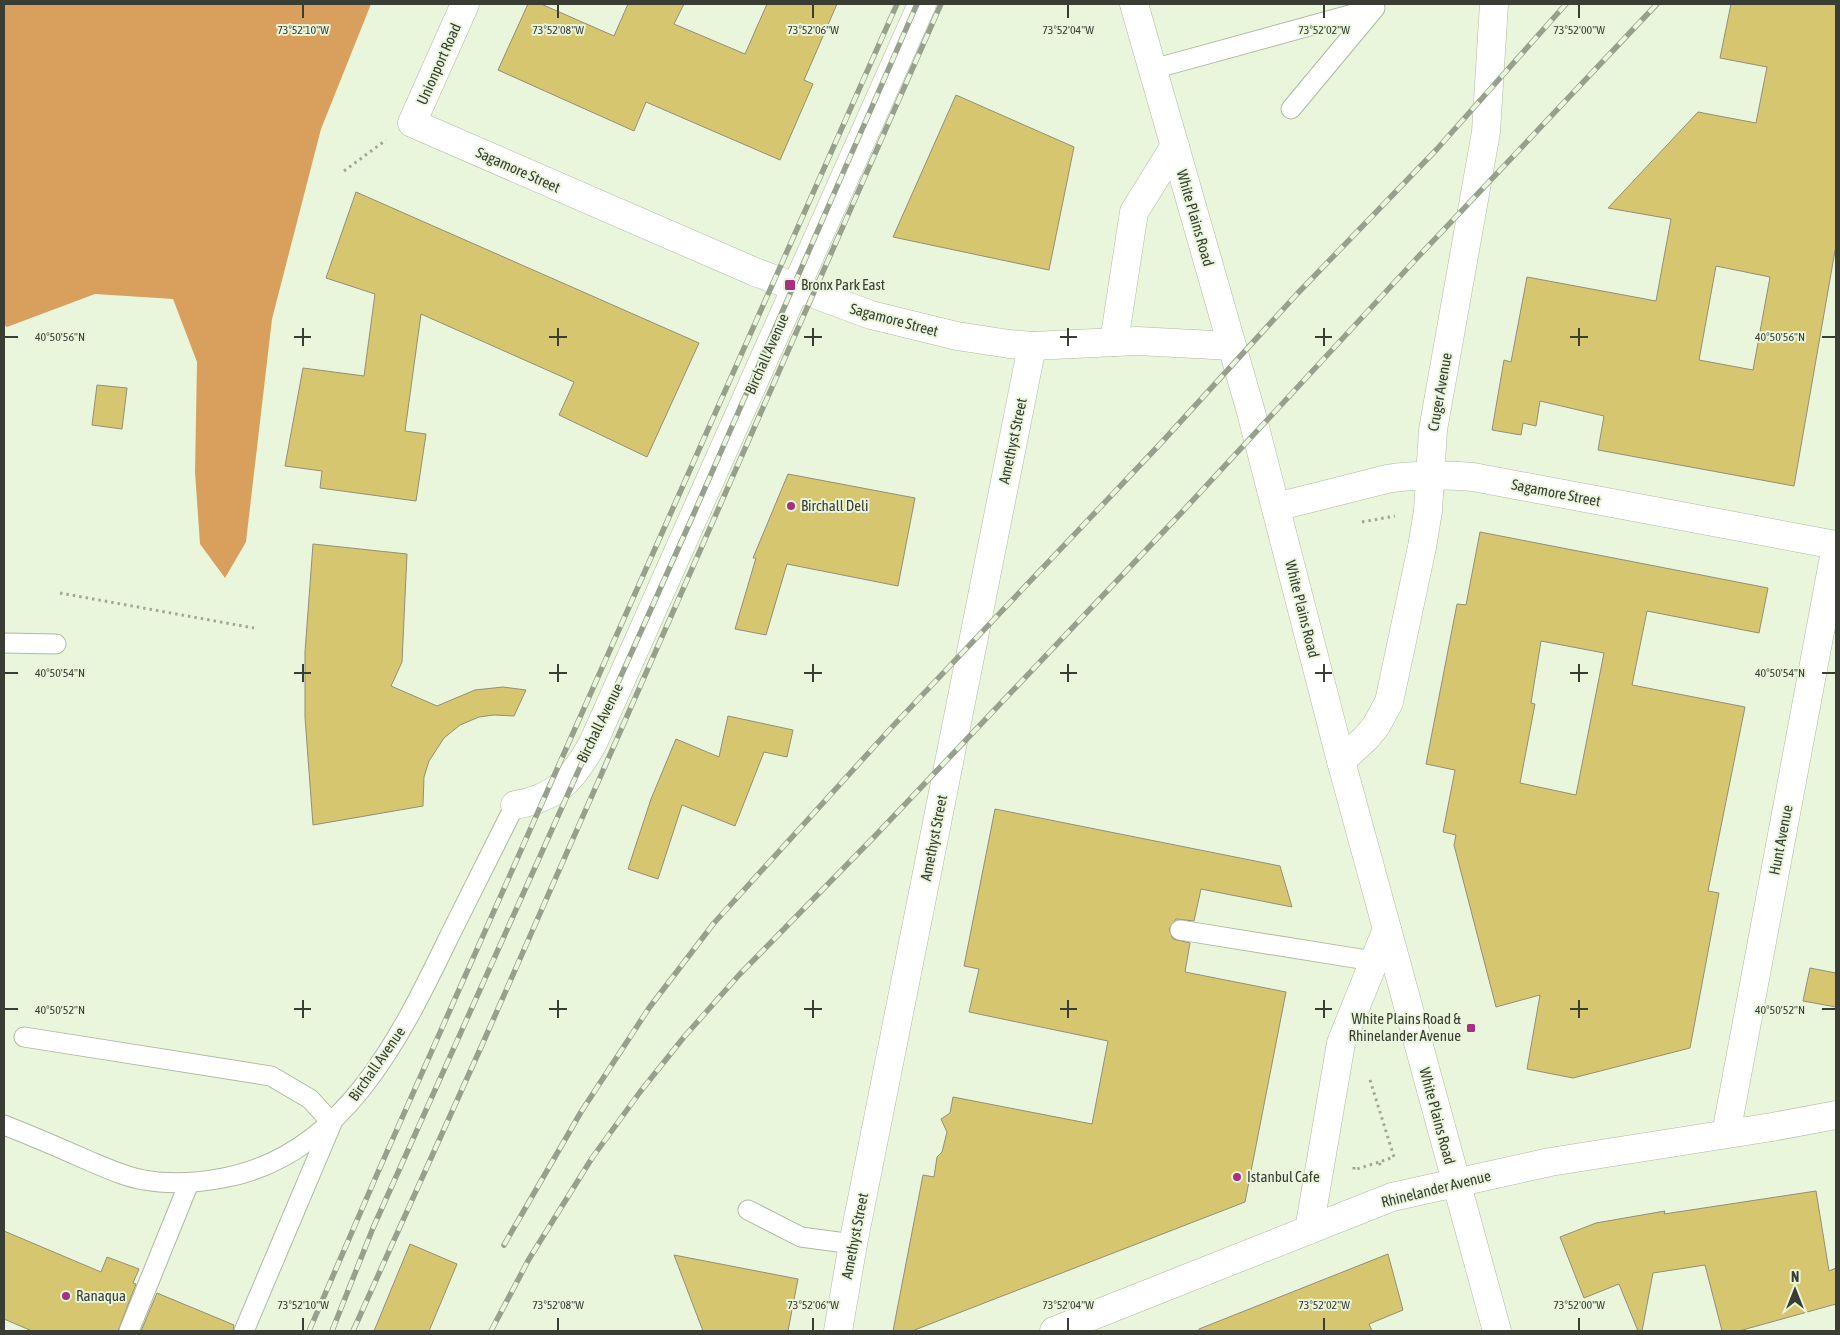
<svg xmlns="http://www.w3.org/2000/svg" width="1840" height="1335" viewBox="0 0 1840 1335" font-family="'Asap Condensed',sans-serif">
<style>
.forest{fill:#d9a05d}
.building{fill:#d7c670;stroke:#938e76;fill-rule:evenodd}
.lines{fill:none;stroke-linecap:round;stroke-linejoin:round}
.service-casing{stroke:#aeb9a1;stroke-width:21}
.minor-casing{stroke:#aeb9a1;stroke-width:29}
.secondary-casing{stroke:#aeb9a1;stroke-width:29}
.path{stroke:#9fa895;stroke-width:3;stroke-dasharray:2.5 4;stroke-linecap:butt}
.service{stroke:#fff;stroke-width:19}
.minor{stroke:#fff;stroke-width:28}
.secondary{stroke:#fff;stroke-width:28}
.rail-casing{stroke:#97a08d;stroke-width:5.5}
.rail{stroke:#eaf6dc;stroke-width:4;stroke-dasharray:11;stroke-linecap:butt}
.ticks{fill:none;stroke:#393d33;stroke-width:2}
.poi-dot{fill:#a92f83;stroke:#eaf6dc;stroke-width:2}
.labels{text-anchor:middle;stroke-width:4;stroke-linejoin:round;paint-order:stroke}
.street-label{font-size:15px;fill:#393d33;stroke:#eaf6dc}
.poi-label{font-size:15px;fill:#393d33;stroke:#eaf6dc;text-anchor:start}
.ticks-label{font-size:12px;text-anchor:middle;fill:#393d33;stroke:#eaf6dc;stroke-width:4;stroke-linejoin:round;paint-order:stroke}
</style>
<rect width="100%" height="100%" fill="#eaf6dc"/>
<!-- forest -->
<polygon class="forest" points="4,4 371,4 321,129 272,319 246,542 225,578 200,544 195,472 197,362 173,299 95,294 7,327 4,325"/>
<!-- building -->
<g class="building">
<polygon points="528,4 541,4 614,36 628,4 684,4 674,24 745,54 767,4 837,4 804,80 813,84 780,160 646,102 634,131 498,70"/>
<path d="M 1731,4 L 1836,4 L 1836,245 L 1794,486 L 1598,450 L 1604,416 L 1540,401 L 1536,426 L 1523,423 L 1521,435 L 1492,430 L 1504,360 L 1511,362 L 1527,277 L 1656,301 L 1671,219 L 1608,208 L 1698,112 L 1756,123 L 1767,67 L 1720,58 ZM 1716,266 L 1770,277 L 1753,370 L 1699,360 Z"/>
<polygon points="956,95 1074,147 1049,270 893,237"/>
<polygon points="356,192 699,343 647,457 559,415 574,382 421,314 405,431 426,434 416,501 320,488 322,471 285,466 303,368 364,376 375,294 326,278"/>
<polygon points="97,385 127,388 122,429 92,425"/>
<polygon points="788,474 915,498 898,586 787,564 766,635 735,629 756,558 753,558"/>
<path d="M 1480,532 L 1768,588 L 1759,633 L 1647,611 L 1632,685 L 1745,707 L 1708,891 L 1719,893 L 1690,1048 L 1573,1078 L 1527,1069 L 1540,995 L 1496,1007 L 1454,845 L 1456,835 L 1443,832 L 1455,770 L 1426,764 L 1457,604 L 1466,605 ZM 1541,641 L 1604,653 L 1576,795 L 1520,783 L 1535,704 L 1531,703 Z"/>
<polygon points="313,544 407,554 402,662 391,686 437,706 475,690 503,687 526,690 514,716 494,715 479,717 460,725 444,738 429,761 424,777 423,806 313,825 305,717 305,652"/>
<polygon points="728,716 793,730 787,757 764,752 735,826 682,805 658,879 628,869 651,799 676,739 719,757"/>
<polygon points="995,809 1280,866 1292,907 1201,889 1194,921 1176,919 1169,929 1173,939 1190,943 1185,972 1286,992 1245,1202 912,1331 893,1331 923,1175 934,1177 937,1157 942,1152 947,1132 941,1119 950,1113 953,1097 1092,1124 1108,1041 969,1012 979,969 964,966"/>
<polygon points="1810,968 1836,973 1836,1007 1803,1001"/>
<polygon points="1816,1191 1829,1271 1836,1268 1836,1304 1739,1331 1722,1331 1705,1265 1653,1273 1642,1331 1638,1331 1619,1284 1584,1298 1560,1237 1596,1223 1665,1211 1664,1214"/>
<polygon points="4,1231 101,1272 107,1257 139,1269 133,1283 136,1284 118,1331 32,1331 4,1319"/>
<polygon points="410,1244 457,1264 429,1331 374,1331"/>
<polygon points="1388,1254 1403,1310 1369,1324 1372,1331 1199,1331 1199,1329"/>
<polygon points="674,1255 798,1279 788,1331 703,1331"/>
<polygon points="157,1293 234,1325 233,1331 141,1331"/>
</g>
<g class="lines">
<defs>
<g id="service">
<polyline points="1153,69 1375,8 1291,109"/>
<polyline points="4,643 56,644"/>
<polyline points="1180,930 1373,961"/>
<polyline points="24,1037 271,1076 310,1099 332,1123 244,1331"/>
<path d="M 4,1125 C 32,1136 60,1148 87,1160 C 106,1168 125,1177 144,1180 C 171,1185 197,1183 223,1178 C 344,1156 401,1036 449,937 C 471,893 493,849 515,805"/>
<polyline points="748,1210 801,1237 853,1244"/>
<polyline points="129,1331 189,1183"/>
</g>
<g id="minor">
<polyline points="465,4 412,123 755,272 871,315 957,336 1009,344 1032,346 1137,341 1232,346"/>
<path d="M 1276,507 L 1387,479 C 1416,474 1444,475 1473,477 L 1836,545"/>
<polyline points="1341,761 1366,738 1376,726 1389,702 1422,547 1428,511 1433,430 1486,132 1494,4"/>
<path d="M 515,805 C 557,798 573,779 593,743 L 922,4"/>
<polyline points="1726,1134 1836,546"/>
<polyline points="838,1331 853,1244 1032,346"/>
<polyline points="1054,1331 1392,1197 1550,1162 1772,1127 1836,1115"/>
</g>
<g id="secondary">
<polyline points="1134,4 1251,412 1341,761 1497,1331"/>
<polyline points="1114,342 1134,212 1175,146"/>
<polyline points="1309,1230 1341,1043 1387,929"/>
</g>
</defs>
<!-- service casing -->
<use href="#service" class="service-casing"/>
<!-- minor casing -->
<use href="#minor" class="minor-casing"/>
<!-- secondary casing -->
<use href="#secondary" class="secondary-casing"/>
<!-- path -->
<g class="path">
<polyline points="344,171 386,140"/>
<polyline points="1362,522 1395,516"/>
<polyline points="60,593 254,628"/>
<polyline points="1370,1080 1394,1157 1379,1162 1381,1167"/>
<polyline points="1354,1167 1354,1170 1379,1162"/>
</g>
<!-- service -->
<use href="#service" class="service"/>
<!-- minor -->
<use href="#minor" class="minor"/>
<!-- secondary -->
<use href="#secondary" class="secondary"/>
<defs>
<g id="rail">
<polyline points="504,1245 581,1112 649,1008 714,923 892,727 1162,442 1297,294 1437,149 1566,4"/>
<polyline points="309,1331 378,1172 897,4"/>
<polyline points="332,1331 373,1228 691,520 917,4"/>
<polyline points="353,1331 482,1045 941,4"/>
<polyline points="491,1331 529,1259 592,1158 640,1092 684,1037 739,975 874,837 1183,511 1417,258 1657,4"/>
</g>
</defs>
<!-- rail casing -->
<use href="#rail" class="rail-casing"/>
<!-- rail -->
<use href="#rail" class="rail"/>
</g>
<!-- ticks -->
<path class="ticks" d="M 303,5 L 303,18M 558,5 L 558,18M 813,5 L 813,18M 1068,5 L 1068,18M 1324,5 L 1324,18M 1579,5 L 1579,18M 303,328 L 303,346M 558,328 L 558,346M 813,328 L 813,346M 1068,328 L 1068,346M 1324,328 L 1324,346M 1579,328 L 1579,346M 5,337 L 18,337M 294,337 L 311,337M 549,337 L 567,337M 804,337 L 822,337M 1060,337 L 1077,337M 1315,337 L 1332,337M 1570,337 L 1588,337M 1822,337 L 1835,337M 303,664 L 303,682M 558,664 L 558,682M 813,664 L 813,682M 1068,664 L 1068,682M 1324,664 L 1324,682M 1579,664 L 1579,682M 5,673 L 18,673M 294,673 L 311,673M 549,673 L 567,673M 804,673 L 822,673M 1060,673 L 1077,673M 1315,673 L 1332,673M 1570,673 L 1588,673M 1822,673 L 1835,673M 303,1000 L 303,1018M 558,1000 L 558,1018M 813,1000 L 813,1018M 1068,1000 L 1068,1018M 1324,1000 L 1324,1018M 1579,1000 L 1579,1018M 5,1009 L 18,1009M 294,1009 L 311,1009M 549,1009 L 567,1009M 804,1009 L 822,1009M 1060,1009 L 1077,1009M 1315,1009 L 1332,1009M 1570,1009 L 1588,1009M 1822,1009 L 1835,1009M 303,1318 L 303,1330M 558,1318 L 558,1330M 813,1318 L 813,1330M 1068,1318 L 1068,1330M 1324,1318 L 1324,1330M 1579,1318 L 1579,1330"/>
<!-- markers -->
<g class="poi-dot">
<rect x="784" y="279" width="12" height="12" rx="2.5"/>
<circle cx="791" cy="506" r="5"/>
<rect x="1466" y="1023" width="10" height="10" rx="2.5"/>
<circle cx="1237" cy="1177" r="5"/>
<circle cx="66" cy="1296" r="5"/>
</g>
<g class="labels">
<!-- street labels -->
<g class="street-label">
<text transform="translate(439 64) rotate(-66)" y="5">Unionport Road</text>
<text transform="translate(518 170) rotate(24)" y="5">Sagamore Street</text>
<text transform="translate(1195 218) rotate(74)" y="5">White Plains Road</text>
<text transform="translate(894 320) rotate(15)" y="5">Sagamore Street</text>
<text transform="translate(767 354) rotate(-66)" y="5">Birchall Avenue</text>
<text transform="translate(1440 392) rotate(-80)" y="5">Cruger Avenue</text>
<text transform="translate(1013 441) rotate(-78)" y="5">Amethyst Street</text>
<text transform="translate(1556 493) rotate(11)" y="5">Sagamore Street</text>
<text transform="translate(1302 609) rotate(76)" y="5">White Plains Road</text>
<text transform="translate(600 723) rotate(-64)" y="5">Birchall Avenue</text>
<text transform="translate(934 838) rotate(-79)" y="5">Amethyst Street</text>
<text transform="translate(1781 840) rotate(-79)" y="5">Hunt Avenue</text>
<text transform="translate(377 1064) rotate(-55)" y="5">Birchall Avenue</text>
<text transform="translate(1437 1116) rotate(75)" y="5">White Plains Road</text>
<text transform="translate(1436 1189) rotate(-14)" y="5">Rhinelander Avenue</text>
<text transform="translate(855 1236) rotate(-79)" y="5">Amethyst Street</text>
</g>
<!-- poi labels -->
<g class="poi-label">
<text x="801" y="290">Bronx Park East</text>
<text x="801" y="511">Birchall Deli</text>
<text x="1461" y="1024" text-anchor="end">White Plains Road &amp;<tspan x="1461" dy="17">Rhinelander Avenue</tspan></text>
<text x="1247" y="1182">Istanbul Cafe</text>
<text x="76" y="1301">Ranaqua</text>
</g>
</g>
<g class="ticks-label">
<text x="303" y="34">73°52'10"W</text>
<text x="558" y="34">73°52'08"W</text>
<text x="813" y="34">73°52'06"W</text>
<text x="1068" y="34">73°52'04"W</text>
<text x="1324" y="34">73°52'02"W</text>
<text x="1579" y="34">73°52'00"W</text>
<text x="60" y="341">40°50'56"N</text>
<text x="1780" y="341">40°50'56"N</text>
<text x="60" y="677">40°50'54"N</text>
<text x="1780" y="677">40°50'54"N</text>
<text x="60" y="1014">40°50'52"N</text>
<text x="1780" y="1014">40°50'52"N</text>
<text x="303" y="1309">73°52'10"W</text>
<text x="558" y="1309">73°52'08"W</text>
<text x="813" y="1309">73°52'06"W</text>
<text x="1068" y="1309">73°52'04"W</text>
<text x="1324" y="1309">73°52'02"W</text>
<text x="1579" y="1309">73°52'00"W</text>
</g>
<!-- border -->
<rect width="1840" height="1335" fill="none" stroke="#393d33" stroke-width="10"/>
<!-- north arrow -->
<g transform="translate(1795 1290)" stroke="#eaf6dc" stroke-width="4" paint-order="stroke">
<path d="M0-4L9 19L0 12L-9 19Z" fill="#393d33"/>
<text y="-8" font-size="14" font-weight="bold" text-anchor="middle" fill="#393d33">N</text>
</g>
</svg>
